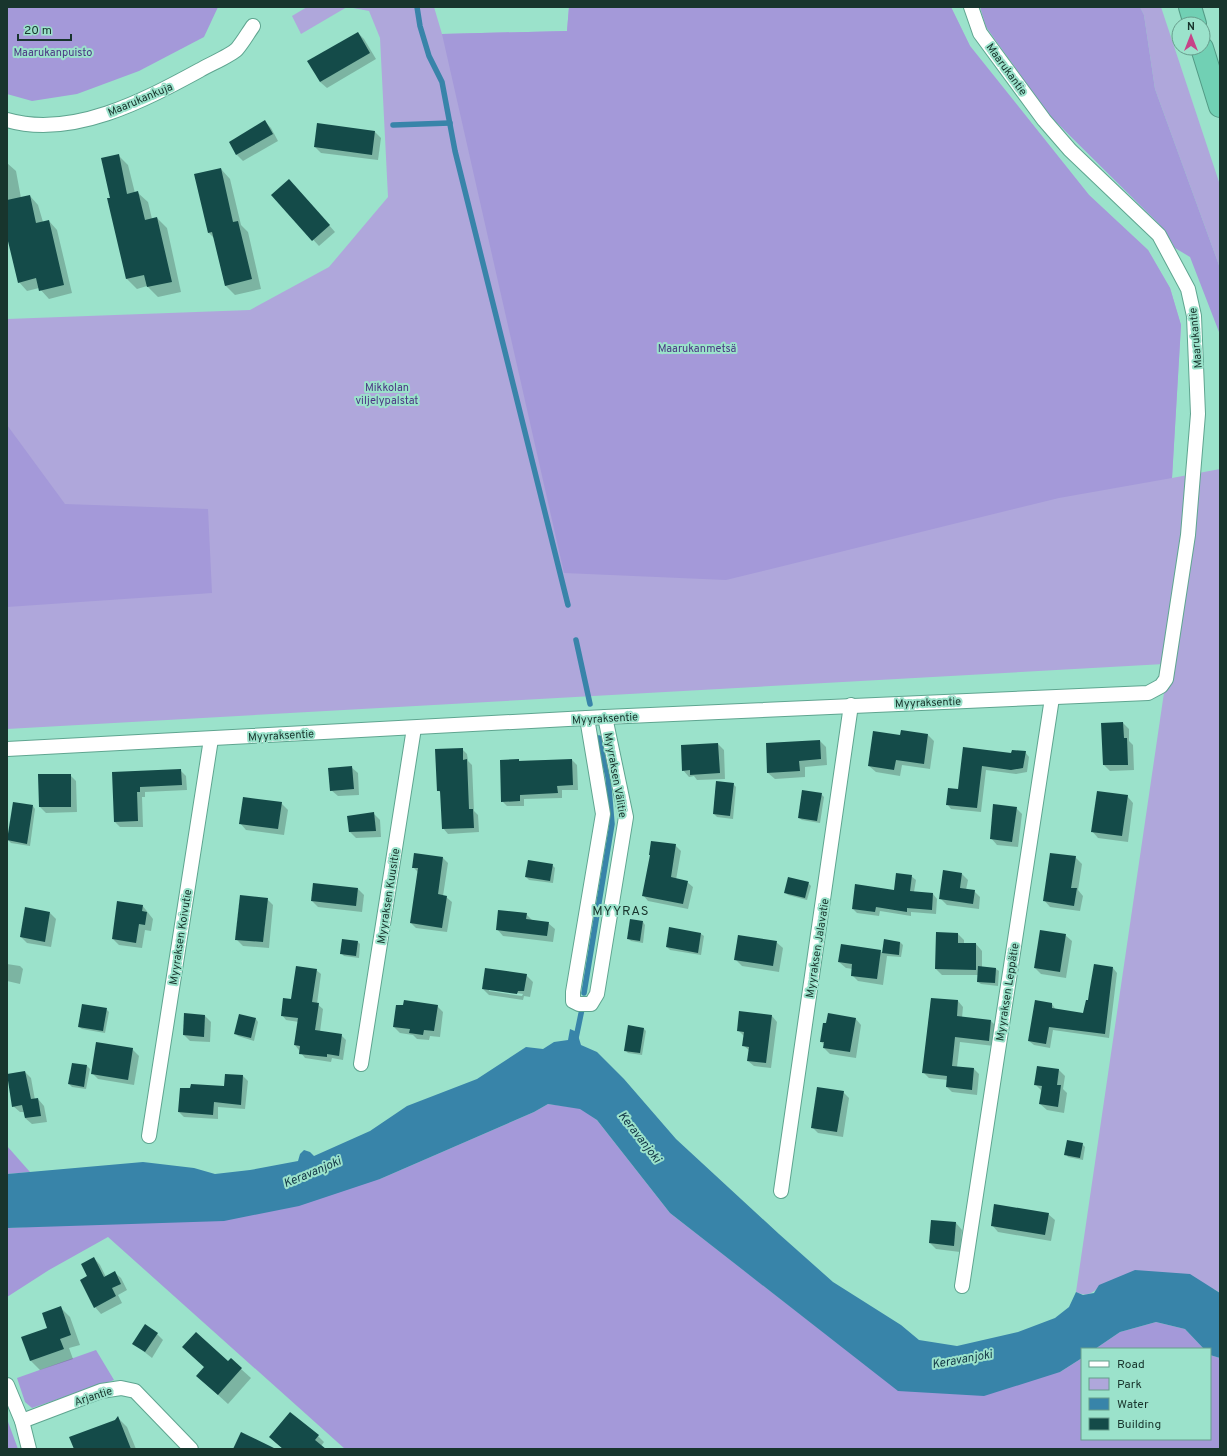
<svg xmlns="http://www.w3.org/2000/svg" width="1227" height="1456" viewBox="0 0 1227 1456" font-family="Overpass,sans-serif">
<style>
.green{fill:#afa7db}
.forest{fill:#a499d9}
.water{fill:#3884a9}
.shadow{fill:#0003;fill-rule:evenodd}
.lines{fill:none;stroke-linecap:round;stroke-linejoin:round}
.stream{stroke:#3884a9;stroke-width:5.5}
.building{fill:#144b49}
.street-casing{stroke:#5fa590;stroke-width:16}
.highway-casing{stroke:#529a85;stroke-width:24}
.street{stroke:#fff;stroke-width:14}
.highway{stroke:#71d0b4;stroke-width:22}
.labels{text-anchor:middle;stroke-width:4;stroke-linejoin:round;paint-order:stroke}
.park-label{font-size:11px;fill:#4b3783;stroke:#9be2cb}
.street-label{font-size:11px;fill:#18352d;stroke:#9be2cb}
.water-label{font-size:12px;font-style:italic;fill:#123545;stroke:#9be2cb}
.quarter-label{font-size:13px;letter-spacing:1px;fill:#18352d;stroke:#9be2cb}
</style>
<rect width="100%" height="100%" fill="#9be2cb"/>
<!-- green -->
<g class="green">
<polygon points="307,7 347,7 301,34 292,16"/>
<path d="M 348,7 L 434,7 L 442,34 L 567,31 L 569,7 L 951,7 L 970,46 L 1089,195 L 1148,250 L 1170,288 L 1181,325 L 1172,478 L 1220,469 L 1220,1293 L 1214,1289 L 1100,1285 C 1093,1294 1086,1297 1076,1292 L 1166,679 L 1164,664 L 7,729 L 7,319 L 250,310 L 329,267 L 388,197 L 380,38 L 369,11 Z"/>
<polygon points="1140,7 1161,7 1220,185 1220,268 1155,89 1144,15"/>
</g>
<!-- forest -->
<g class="forest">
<polygon points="7,7 218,7 204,37 139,71 77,94 32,101 7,94"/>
<polygon points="569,7 951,7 970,46 1089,195 1148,250 1170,288 1181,325 1172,478 1059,498 726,580 564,573 442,34 567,31"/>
<polygon points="980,7 1140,7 1144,15 1155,89 1220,268 1220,443 1219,332 1190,257 1175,248 1159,224 1049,115 986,27"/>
<polygon points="7,425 65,504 208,509 212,593 7,607"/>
<polygon points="548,1104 580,1108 597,1120 670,1213 898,1390 1060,1372 1082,1358 1082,1439 1210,1439 1210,1355 1220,1358 1220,1449 345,1449 108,1237 49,1270 7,1297 7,1228 45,1226 380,1179 534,1112"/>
<polygon points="7,1146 30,1172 7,1174"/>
<polygon points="1156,1322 1185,1329 1204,1349 1095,1349 1120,1332"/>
<polygon points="96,1350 114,1380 32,1408 25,1402 17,1378"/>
<polygon points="7,1419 18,1449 7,1449"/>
</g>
<!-- water -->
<polygon class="water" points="570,1029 577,1032 581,1045 597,1052 624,1079 676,1139 779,1234 833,1282 901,1325 919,1340 957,1346 1018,1332 1055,1318 1069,1307 1076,1292 1083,1295 1094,1293 1099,1285 1135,1270 1190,1274 1220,1293 1220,1358 1210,1355 1210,1349 1204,1349 1185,1329 1156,1322 1120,1332 1095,1349 1082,1349 1082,1358 1060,1372 984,1396 898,1391 670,1213 597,1120 580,1109 548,1104 534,1112 380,1179 299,1206 224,1221 7,1228 7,1174 143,1162 194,1168 215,1174 250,1170 298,1161 300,1154 304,1150 310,1152 314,1156 370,1131 407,1106 477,1079 526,1047 543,1049 554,1042 568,1040"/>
<!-- shadow -->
<g class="shadow">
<polygon points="358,33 364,39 376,59 327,88 320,82"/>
<polygon points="265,122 271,128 278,141 243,161 237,155 230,142"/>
<polygon points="375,132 381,138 378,160 321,153 315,147"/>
<polygon points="118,155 128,165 135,193 138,193 148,202 152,219 157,218 167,228 181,292 158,297 147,286 137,289 127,279 108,199 111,199"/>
<polygon points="7,163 16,171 21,198 30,196 38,205 43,222 49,221 57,230 72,293 49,299 39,288 27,291 19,282 7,233"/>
<polygon points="221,169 230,179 241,225 248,232 261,289 235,295 225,285 215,239 208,232"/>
<polygon points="295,186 335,232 319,246 272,195"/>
<polygon points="1123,723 1129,729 1129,741 1133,745 1134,770 1110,771 1104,765 1102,724"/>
<polygon points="902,731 928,735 934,741 930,769 902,765 900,776 876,772 869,766 901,736"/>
<polygon points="820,741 826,747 827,765 805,767 805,777 775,779 768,773"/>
<polygon points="718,744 724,750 725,779 697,780 694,776 689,777 683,770"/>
<polygon points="964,748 1012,754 1025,752 1029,757 1027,772 1016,774 986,770 981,812 951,809 947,804 959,790"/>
<polygon points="462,749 467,754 468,761 472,765 474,811 478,815 479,832 448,834 443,828 442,794 438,790"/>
<polygon points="572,760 577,765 578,790 562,790 562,798 524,799 524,806 507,806 502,801 501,761"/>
<polygon points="351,767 358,773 359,795 338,796 331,790"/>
<polygon points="180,770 186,776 187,790 145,792 145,797 142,797 143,827 120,827 115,822 113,773"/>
<polygon points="70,775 76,781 77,812 46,813 40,807"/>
<polygon points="733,784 736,787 733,819 717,817 714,814"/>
<polygon points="821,794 824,797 820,823 802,820 799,818"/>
<polygon points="1127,796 1133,803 1128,842 1098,838 1092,831"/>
<polygon points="281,803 288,810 284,835 246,830 240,823"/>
<polygon points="33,806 35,809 30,846 11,843 8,840"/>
<polygon points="1016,808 1022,814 1018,847 997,845 991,838"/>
<polygon points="373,813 380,820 381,837 356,838 350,832"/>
<polygon points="675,845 681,851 676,880 687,882 693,887 688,909 648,901 643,895 651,856 650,855"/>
<polygon points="1075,857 1082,864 1078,890 1083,896 1080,911 1050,907 1044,900"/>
<polygon points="443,858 448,863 443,896 446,897 452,902 447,932 416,928 411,923 418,872 413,867"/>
<polygon points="552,865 555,868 553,883 529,880 526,877"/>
<polygon points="962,874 968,880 966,890 974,891 980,897 979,909 947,905 941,899"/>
<polygon points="911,876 916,880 914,892 933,894 937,899 936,914 911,912 911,916 880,911 879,916 857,913 853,909 895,891"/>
<polygon points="808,883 811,886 807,900 788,895 785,892"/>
<polygon points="358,889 364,895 362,912 318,907 312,901"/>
<polygon points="267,899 273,905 269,948 243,946 236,939"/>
<polygon points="142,905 153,919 151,931 145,930 142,948 119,945 113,939"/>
<polygon points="50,913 56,919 51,947 27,943 21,937"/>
<polygon points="526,914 533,921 548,923 555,929 553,942 503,936 497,929"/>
<polygon points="643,922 645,925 643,943 631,941 628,938"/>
<polygon points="670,929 701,934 704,936 701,955 670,950 667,947"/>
<polygon points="958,934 964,940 964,944 976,944 982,951 982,967 996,969 999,971 998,986 981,984 978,982 978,975 942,975 936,969"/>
<polygon points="1065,935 1072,941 1066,978 1041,974 1035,968"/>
<polygon points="884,940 900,942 903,945 901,957 887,956 883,985 858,981 852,975 853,969 846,968 839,962 880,951 883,953"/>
<polygon points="358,942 360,944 359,958 344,956 341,953"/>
<polygon points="776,942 783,948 779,972 742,966 736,960"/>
<polygon points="7,964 20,966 23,969 20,984 7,981"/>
<polygon points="1113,968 1117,973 1109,1038 1053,1030 1050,1048 1034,1045 1029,1041 1036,1001 1052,1004 1056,1010 1084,1015 1088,1001"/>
<polygon points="316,970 321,974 317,1004 323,1009 320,1032 341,1035 346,1040 343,1060 332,1058 331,1062 305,1058 295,1045 299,1022 286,1020 282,1015"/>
<path d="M 526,975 L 533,982 L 530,997 L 524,996 L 523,1000 L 489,995 L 483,989 ZM 489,989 L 523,994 L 522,996 L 489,991 Z"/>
<polygon points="931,999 958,1001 963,1007 962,1018 991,1021 996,1026 994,1046 960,1042 957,1067 974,1069 979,1074 977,1095 952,1092 947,1087 948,1080 929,1078 923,1072"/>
<polygon points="437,1006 443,1012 440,1037 430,1036 429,1040 417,1039 413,1035 400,1033 394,1027"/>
<polygon points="106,1009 109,1012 105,1033 82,1029 79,1027"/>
<polygon points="205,1016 211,1022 210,1042 190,1041 184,1035"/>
<polygon points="772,1016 777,1022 771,1068 754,1066 748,1061 750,1051 743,1045 744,1036 738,1030"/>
<polygon points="855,1018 861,1025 856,1058 830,1054 824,1048 825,1045 821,1042"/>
<polygon points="256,1019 258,1022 254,1041 238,1036 236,1034"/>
<polygon points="643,1028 646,1031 642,1055 628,1053 625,1050"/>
<polygon points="132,1049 139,1056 134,1085 98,1079 92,1073"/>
<polygon points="87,1066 90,1069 86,1089 72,1087 69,1084"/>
<polygon points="1038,1067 1059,1070 1065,1076 1063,1089 1067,1093 1064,1113 1047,1110 1040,1104 1042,1091 1036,1085"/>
<polygon points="25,1072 31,1078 35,1100 38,1099 44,1106 47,1122 32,1124 25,1118 24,1112 20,1112 13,1106"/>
<polygon points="243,1076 248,1081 245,1109 218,1107 218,1119 184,1117 179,1112"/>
<polygon points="843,1092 849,1098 843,1137 818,1133 812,1127"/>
<polygon points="1082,1144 1085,1147 1083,1160 1068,1157 1066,1154"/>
<polygon points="1048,1214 1055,1220 1051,1241 998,1232 992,1225"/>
<polygon points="932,1221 956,1223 962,1230 960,1252 936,1249 930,1243"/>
<polygon points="94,1258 100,1265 106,1277 114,1272 121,1278 127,1290 118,1295 122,1303 101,1314 95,1307 89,1276"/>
<polygon points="60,1307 70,1317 80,1345 69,1348 73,1359 40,1370 31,1361 23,1338 48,1329"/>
<polygon points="157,1334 163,1340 152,1358 133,1343"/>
<polygon points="231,1360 251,1378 228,1404 207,1385"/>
<polygon points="118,1418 127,1427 136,1449 75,1449"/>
<polygon points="318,1436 324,1442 321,1446 324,1449 283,1449 270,1437"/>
</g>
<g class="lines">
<!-- stream -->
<g class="stream">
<polyline points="417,7 420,26 429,56 442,82 455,151 568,605"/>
<polyline points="393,125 450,123"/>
<polyline points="576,640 590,704"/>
<polyline points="584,993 612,824 608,777 599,738"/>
<polyline points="576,1038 582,1009"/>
</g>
</g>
<!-- building -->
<g class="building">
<polygon points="358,32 370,53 320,82 307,61"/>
<polygon points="265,120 273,134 236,155 229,142"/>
<polygon points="317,123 375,131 372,155 314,147"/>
<polygon points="119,154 127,194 138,191 145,220 157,217 172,282 147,287 144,275 126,279 107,198 110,198 101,158"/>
<polygon points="221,168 233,222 238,221 252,279 225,286 212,232 208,233 194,174"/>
<polygon points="289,179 330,225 312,241 271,195"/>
<polygon points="30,195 36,223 49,220 64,285 39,291 36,278 18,283 7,237 7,200"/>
<polygon points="1123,722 1124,738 1127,738 1128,765 1103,765 1101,723"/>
<polygon points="901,730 928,734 924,764 896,760 894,770 868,766 873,731 900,735"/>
<polygon points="820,740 821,759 799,761 800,771 767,773 766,743"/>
<polygon points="718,743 720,773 690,775 690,770 682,771 681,745"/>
<polygon points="963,747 1011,753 1012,750 1026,751 1023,768 1011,770 982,766 977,808 946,805 948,788 958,789"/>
<polygon points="463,748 463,760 467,759 469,809 473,809 474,828 442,829 440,791 437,791 435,749"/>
<polygon points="519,759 519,761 572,759 573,785 557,786 558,793 520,795 520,801 501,802 500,760"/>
<polygon points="352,766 354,789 330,791 328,768"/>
<polygon points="181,769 182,785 140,787 140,792 137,792 138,821 114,822 112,772"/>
<polygon points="38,774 71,774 71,807 39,807"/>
<polygon points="716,781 734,783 730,816 713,814"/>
<polygon points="802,790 822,793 817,821 798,818"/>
<polygon points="1097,791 1128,795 1122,836 1091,832"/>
<polygon points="243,797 282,802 278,829 239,824"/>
<polygon points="13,802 33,805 27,844 7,840"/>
<polygon points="993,804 1017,807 1012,842 990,839"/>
<polygon points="374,812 376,831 349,832 347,816"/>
<polygon points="651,841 676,844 671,877 688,881 683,904 642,896 650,855 649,855"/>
<polygon points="414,853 443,857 438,894 447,896 442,928 410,923 418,868 412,868"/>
<polygon points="1050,853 1076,856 1071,888 1077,888 1074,906 1043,901"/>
<polygon points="528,860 553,864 550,881 525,877"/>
<polygon points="943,870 962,873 960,888 975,890 973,904 939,899"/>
<polygon points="896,873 912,875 910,891 933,893 932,910 907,908 907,912 876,907 875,912 852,909 855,884 894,890"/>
<polygon points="788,877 809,882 805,898 784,893"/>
<polygon points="313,883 358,888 356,906 311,901"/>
<polygon points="240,895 268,898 263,942 235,940"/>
<polygon points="117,901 143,905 142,911 147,912 145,925 139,924 136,943 112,939"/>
<polygon points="25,907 50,912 45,942 20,937"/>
<polygon points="498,910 527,913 526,919 549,922 547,936 496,930"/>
<polygon points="630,919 643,921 640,941 627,939"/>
<polygon points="669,927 701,933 698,953 666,947"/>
<polygon points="1040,930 1066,934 1060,972 1034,968"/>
<polygon points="936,932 958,933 958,943 976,943 976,970 935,969"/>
<polygon points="738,935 777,941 773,966 734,960"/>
<polygon points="342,939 358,941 356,956 340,954"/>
<polygon points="884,939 900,942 899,955 882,953"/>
<polygon points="841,944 881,950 877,979 851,976 852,964 838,962"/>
<polygon points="1094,964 1113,967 1105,1034 1049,1027 1046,1044 1028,1041 1035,1000 1052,1003 1052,1008 1083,1013 1086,1000 1088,1000 1089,993"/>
<polygon points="296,966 317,969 312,1002 319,1003 315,1030 342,1034 339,1056 327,1054 327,1057 299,1054 300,1046 294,1045 298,1018 281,1016 283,998 291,999"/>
<polygon points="978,966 996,968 995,983 977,982"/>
<polygon points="485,968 527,974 524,991 518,991 517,994 482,989"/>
<polygon points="931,998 958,1000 957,1016 991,1020 989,1041 955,1037 952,1066 974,1068 972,1090 946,1087 947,1076 922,1073"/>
<polygon points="404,1000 438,1005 434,1031 424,1030 423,1035 409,1033 410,1029 393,1027 396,1005 403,1005"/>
<polygon points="82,1004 107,1008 103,1031 78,1027"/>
<polygon points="739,1011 772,1015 766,1063 747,1061 749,1047 742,1046 744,1032 737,1031"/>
<polygon points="184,1013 205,1015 204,1037 183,1035"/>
<polygon points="828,1013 856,1018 850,1052 823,1048 824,1042 820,1042 823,1023 826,1023"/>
<polygon points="239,1014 256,1018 251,1038 234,1034"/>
<polygon points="628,1025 644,1028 640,1053 624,1051"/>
<polygon points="96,1042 133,1048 128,1080 91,1074"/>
<polygon points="72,1063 87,1065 84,1087 68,1084"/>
<polygon points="1037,1066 1059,1069 1057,1085 1061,1085 1058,1107 1039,1104 1042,1086 1034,1085"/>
<polygon points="25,1071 31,1099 38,1098 41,1116 25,1118 22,1105 12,1107 7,1074"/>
<polygon points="225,1074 243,1075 241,1105 214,1102 213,1115 178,1112 180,1088 190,1088 191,1084 224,1086"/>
<polygon points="817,1087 844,1091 837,1132 811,1128"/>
<polygon points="1067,1140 1083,1143 1080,1158 1064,1155"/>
<polygon points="994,1204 1049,1213 1045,1235 991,1226"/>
<polygon points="931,1220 956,1222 954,1246 929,1243"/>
<polygon points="94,1257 104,1277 115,1271 121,1284 112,1288 116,1296 94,1308 80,1280 87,1276 81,1264"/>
<polygon points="61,1306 71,1335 60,1339 64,1349 30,1361 21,1337 47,1328 42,1313"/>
<polygon points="145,1324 158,1333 145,1352 132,1344"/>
<polygon points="196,1332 228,1361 231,1358 242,1368 218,1395 196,1376 204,1367 182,1347"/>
<polygon points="290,1412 319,1435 315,1440 326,1449 283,1449 269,1437"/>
<polygon points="118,1416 131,1449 74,1449 69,1437 115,1420"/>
<polygon points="241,1432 276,1449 233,1449"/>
</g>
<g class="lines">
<defs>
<g id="street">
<path d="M 7,120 C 72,139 145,100 200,70 C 210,64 230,56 237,49 C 243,42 248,33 253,26"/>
<polyline points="587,718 603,814 573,992 573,1001 579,1004 591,1004 597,994 626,817 605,717"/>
<polyline points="7,749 605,717 1148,693 1161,686 1166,679 1188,535 1198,414 1194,316 1188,289 1159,235 1070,150 1044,120 980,33 971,7"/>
<polyline points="361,1064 414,728"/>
<polyline points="149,1136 211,739"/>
<polyline points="781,1191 851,705"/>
<polyline points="962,1286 1052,698"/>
<polyline points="7,1385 22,1421 29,1449"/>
<polyline points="22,1421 101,1391 121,1388 135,1391 191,1449"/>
</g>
<g id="highway">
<polyline points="1190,7 1195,24"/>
<polyline points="1202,48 1220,106"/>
</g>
</defs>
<!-- street casing -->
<use href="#street" class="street-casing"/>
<!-- highway casing -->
<use href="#highway" class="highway-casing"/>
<!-- street -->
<use href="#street" class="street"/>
<!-- highway -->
<use href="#highway" class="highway"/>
</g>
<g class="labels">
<!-- park labels -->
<g class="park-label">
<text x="53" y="56">Maarukanpuisto</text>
<text x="697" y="352">Maarukanmetsä</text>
<text x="387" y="391">Mikkolan<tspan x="387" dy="13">viljelypalstat</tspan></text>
</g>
<!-- street labels -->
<g class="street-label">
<text transform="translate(1007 69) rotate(54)" y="4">Maarukantie</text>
<text transform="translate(140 99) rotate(-23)" y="4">Maarukankuja</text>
<text transform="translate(1195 338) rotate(-95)" y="4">Maarukantie</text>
<text transform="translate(928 702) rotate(-2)" y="4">Myyraksentie</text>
<text transform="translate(605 718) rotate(-3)" y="4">Myyraksentie</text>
<text transform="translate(281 735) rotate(-3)" y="4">Myyraksentie</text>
<text transform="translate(616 775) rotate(80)" y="4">Myyraksen Välitie</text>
<text transform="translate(388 896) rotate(-81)" y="4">Myyraksen Kuusitie</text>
<text transform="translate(180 937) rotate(-81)" y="4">Myyraksen Koivutie</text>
<text transform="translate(817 948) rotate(-81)" y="4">Myyraksen Jalavatie</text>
<text transform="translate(1007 992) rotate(-81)" y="4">Myyraksen Leppätie</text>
<text transform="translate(93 1396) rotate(-18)" y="4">Arjantie</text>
</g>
<!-- water labels -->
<g class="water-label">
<text transform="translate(640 1137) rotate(52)" y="4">Keravanjoki</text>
<text transform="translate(312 1172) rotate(-23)" y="4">Keravanjoki</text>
<text transform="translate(962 1359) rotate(-10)" y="4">Keravanjoki</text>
</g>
<!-- quarter labels -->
<g class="quarter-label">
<text x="621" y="915">MYYRAS</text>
</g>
</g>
<!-- border -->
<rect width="1227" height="1456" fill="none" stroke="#18352d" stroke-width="16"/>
<!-- legend -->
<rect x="1081" y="1348" width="130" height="92" fill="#9be2cb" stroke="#679d8c"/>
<rect x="1089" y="1361" width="20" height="6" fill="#ffffff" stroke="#679d8c"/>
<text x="1117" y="1368" font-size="12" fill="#18352d">Road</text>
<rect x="1089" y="1378" width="20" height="12" fill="#afa7db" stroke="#679d8c"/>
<text x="1117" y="1388" font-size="12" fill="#18352d">Park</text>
<rect x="1089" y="1398" width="20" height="12" fill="#3884a9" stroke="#679d8c"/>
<text x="1117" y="1408" font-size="12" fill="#18352d">Water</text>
<rect x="1089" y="1418" width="20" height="12" fill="#144b49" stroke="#679d8c"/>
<text x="1117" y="1428" font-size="12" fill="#18352d">Building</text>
<!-- north arrow -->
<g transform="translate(1191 36)"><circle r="19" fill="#9be2cb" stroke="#679d8c"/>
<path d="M0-3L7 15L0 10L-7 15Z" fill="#c74388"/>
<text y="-6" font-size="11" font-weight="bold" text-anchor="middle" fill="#18352d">N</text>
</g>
<!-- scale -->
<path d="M18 34v6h53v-6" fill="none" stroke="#18352d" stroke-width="2"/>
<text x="24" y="34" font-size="12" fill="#18352d" stroke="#9be2cb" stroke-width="3" paint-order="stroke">20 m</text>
</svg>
